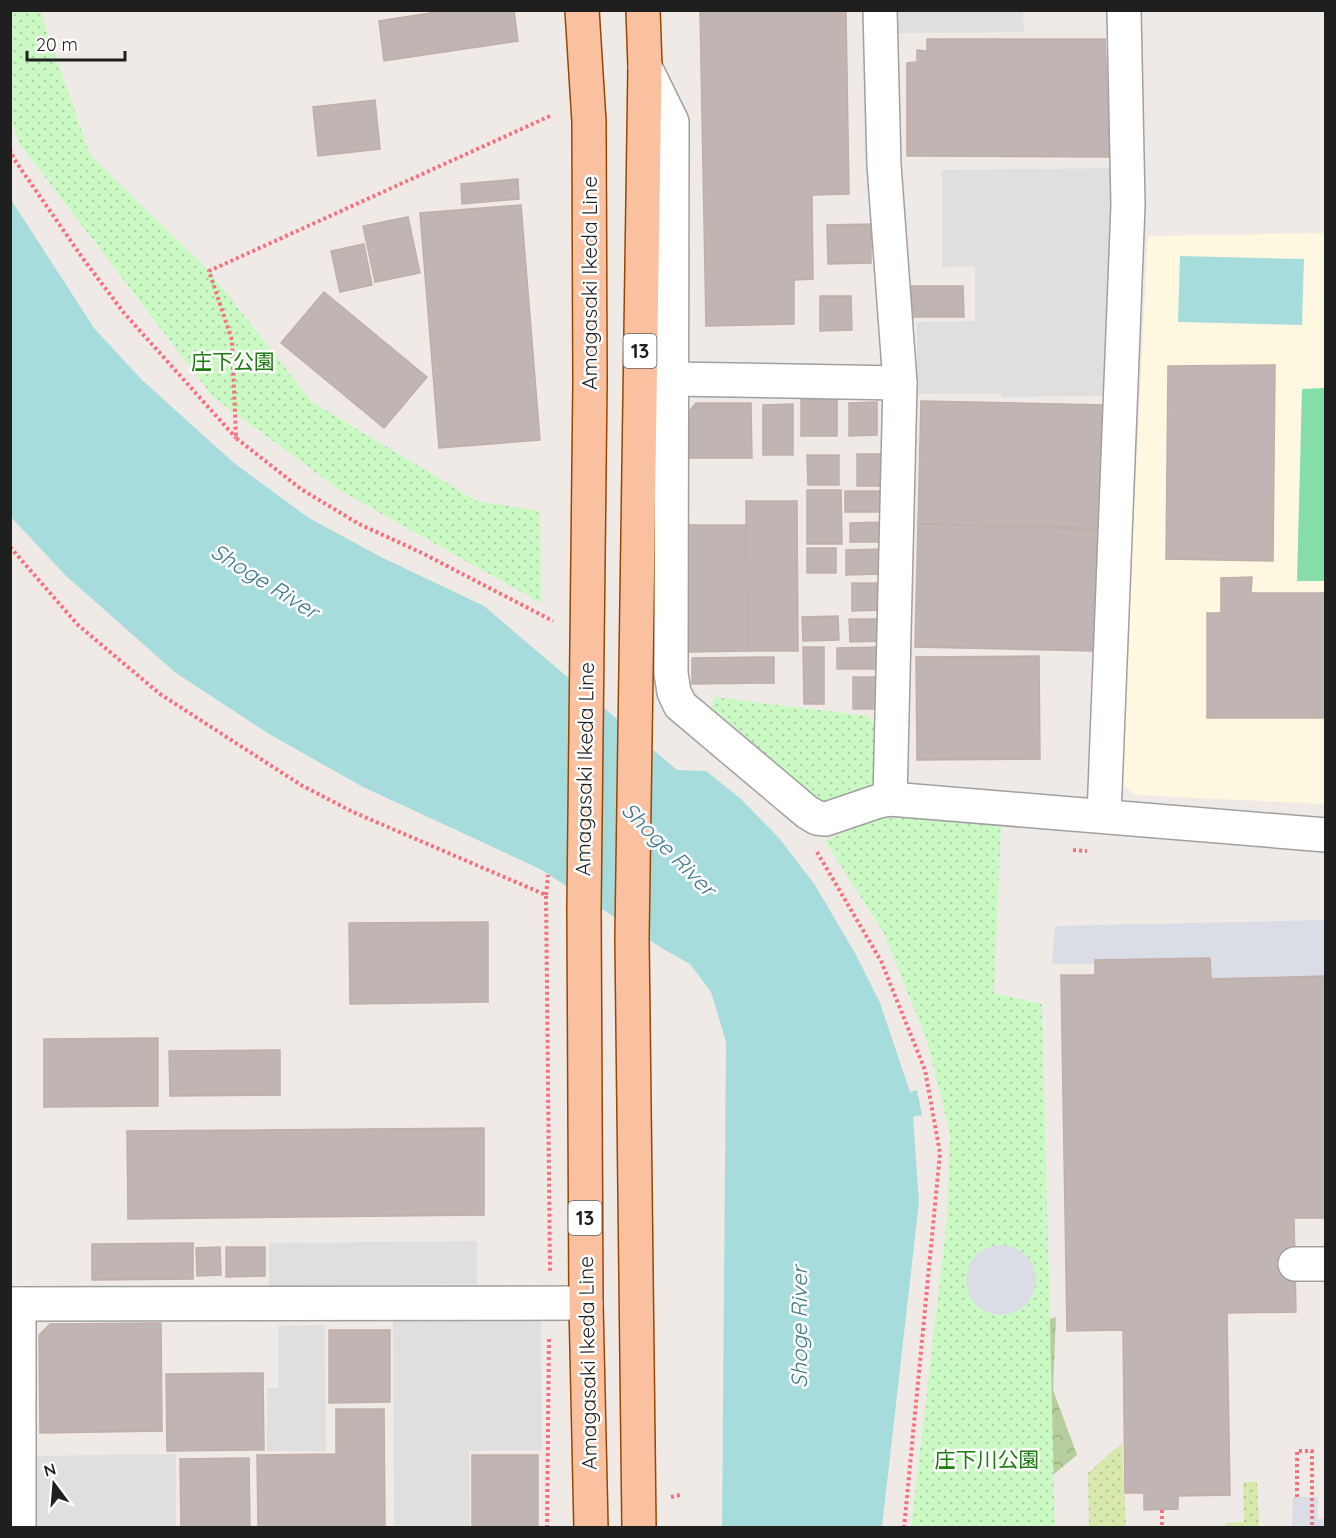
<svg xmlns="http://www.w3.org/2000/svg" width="1336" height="1538" viewBox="0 0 1336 1538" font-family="Quicksand,'Noto Sans JP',sans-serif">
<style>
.education{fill:#fff8e0}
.forest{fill:url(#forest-crowns)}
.park{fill:url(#park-dots)}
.garden{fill:url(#garden-dots)}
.pitch{fill:#85dda9}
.parking{fill:#dfdfdf}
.plaza{fill:#dadce6}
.water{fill:#a7dcdd}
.building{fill:#c0b5b2;stroke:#c1aea8;stroke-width:1.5}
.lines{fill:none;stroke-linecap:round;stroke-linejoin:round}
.minor-casing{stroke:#a0a0a0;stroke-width:36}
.major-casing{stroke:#984702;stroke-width:36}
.path{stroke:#f86f7d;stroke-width:4;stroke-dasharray:3 3;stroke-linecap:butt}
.minor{stroke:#fff;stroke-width:33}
.major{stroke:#fac1a0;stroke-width:33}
.labels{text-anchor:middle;stroke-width:5;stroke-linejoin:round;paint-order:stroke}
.shield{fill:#fff;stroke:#626262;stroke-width:1.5}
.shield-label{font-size:20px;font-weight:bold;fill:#1f1f1f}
.street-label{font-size:21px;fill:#1f1f1f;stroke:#fff}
.park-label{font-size:21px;fill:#1b7d0d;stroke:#fff}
.water-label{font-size:22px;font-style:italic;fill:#40788f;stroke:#fff}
</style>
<defs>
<pattern id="forest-crowns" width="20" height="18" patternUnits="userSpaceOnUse" patternTransform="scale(1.5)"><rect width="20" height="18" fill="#b5ce9b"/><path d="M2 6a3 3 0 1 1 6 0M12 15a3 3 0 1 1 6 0" fill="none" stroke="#9bb085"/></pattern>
<pattern id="park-dots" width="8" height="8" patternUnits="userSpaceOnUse" patternTransform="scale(1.5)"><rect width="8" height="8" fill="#caf9c4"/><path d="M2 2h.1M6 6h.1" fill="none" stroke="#add5a8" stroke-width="1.8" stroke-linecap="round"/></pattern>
<pattern id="garden-dots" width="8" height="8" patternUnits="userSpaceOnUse" patternTransform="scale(1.5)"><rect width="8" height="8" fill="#d7e9ac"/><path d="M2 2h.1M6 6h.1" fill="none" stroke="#b8c794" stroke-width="1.8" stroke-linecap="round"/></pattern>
</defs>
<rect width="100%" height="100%" fill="#f0eae6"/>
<!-- education -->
<polygon class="education" points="1325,233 1325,804 1135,795 1120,783 1148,236"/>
<!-- forest -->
<polygon class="forest" points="1056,1317 1053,1390 1077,1455 1049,1478 1022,1328"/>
<!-- park -->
<g class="park">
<polygon points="10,11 40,11 90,155 209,271 312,402 477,501 540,511 541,603 341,491 213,397 19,143 11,117"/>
<polygon points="714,697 868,716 882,736 879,789 829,802 813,799 711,715"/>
<polygon points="886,812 1001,824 994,993 1042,1004 1055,1527 911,1527 947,1220 950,1133 927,1041 885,935 825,841"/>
</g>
<!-- garden -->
<g class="garden">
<polygon points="1122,1443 1126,1527 1089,1527 1088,1473"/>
<polygon points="1243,1482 1257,1482 1259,1527 1226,1527 1225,1523 1244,1522"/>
</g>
<!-- pitch -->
<polygon class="pitch" points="1325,388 1325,581 1297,581 1302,389"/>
<!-- parking -->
<g class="parking">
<polygon points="894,11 1023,11 1024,32 894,33"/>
<polygon points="1111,168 1112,320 1107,396 1001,397 1001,393 917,394 917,322 975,321 975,266 942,267 942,170"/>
<polygon points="477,1241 477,1284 269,1286 269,1243"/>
<polygon points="541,1317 542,1450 469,1451 470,1527 394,1527 393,1318"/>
<polygon points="325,1325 326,1451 267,1451 267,1388 278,1388 278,1326"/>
<polygon points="176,1454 176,1527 35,1527 34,1456"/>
</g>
<!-- plaza -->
<g class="plaza">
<polygon points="1325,920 1325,976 1211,979 1210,958 1095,960 1095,964 1052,964 1055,926"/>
<circle cx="1001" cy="1280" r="35"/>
<polygon points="1293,1497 1318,1497 1317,1519 1325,1519 1325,1527 1292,1527"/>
</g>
<!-- water -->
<g class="water">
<polygon points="10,198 94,328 142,380 234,463 309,518 381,557 484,606 677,770 706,771 741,799 779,838 815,885 856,955 880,1003 910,1092 917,1090 922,1115 913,1117 919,1202 882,1527 722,1527 726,1042 711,992 690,964 665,950 540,869 363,787 269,734 176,673 66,576 11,517"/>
<polygon points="1180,256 1304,259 1302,325 1178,322"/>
</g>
<!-- building -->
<g class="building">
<polygon points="450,10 514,10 518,41 384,61 379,21"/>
<polygon points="700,10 846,10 849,194 812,195 813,279 794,280 794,324 706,326"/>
<polygon points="927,39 1105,39 1110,157 907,156 907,63 917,62 917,50 927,51"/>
<polygon points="375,100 380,149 318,156 313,107"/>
<polygon points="518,179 519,199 462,204 461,184"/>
<polygon points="521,205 540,440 439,448 420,213"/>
<polygon points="408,217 420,273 375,282 363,226"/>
<polygon points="871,224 871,263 828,264 827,225"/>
<polygon points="364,244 372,285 340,292 331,251"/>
<polygon points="911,286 963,286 964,317 911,317"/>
<polygon points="324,292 427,377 384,428 281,343"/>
<polygon points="820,296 851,296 852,330 820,331"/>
<polygon points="1275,365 1273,561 1166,559 1168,366"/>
<rect x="801" y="399" width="36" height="37"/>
<polygon points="921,401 1104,405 1100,529 918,524"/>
<polygon points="877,402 877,435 849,436 849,403"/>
<polygon points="696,403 751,403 752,458 686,458 686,415"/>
<polygon points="793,404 793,455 763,455 763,405"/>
<rect x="857" y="454" width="28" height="32"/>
<polygon points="807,455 839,455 839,485 808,485"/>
<polygon points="807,490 841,490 842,544 807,544"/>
<rect x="845" y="491" width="41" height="21"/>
<polygon points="746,501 797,501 798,651 747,651"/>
<polygon points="886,522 886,542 850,542 850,523"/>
<polygon points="918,524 1098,529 1094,651 915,647"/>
<polygon points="688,525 746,525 747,651 689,652"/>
<rect x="807" y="548" width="29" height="25"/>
<polygon points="883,549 883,574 846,575 846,550"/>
<polygon points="1252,577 1251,593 1326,593 1326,718 1207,718 1207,613 1221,613 1221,578"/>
<polygon points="852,583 881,583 881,610 852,611"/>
<polygon points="838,616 839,640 803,641 802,617"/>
<polygon points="849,619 881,619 882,641 850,642"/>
<polygon points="803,647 824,647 824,704 804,704"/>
<polygon points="882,647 883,669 837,669 837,648"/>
<polygon points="1039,656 1040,759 917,760 916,657"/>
<polygon points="774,657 774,683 692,684 692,658"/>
<rect x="853" y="677" width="30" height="32"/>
<polygon points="488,922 488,1002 350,1004 349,923"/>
<polygon points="1210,958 1211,979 1326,976 1326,1218 1294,1218 1296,1312 1227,1313 1230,1495 1178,1496 1178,1509 1144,1510 1144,1493 1125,1493 1123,1330 1067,1331 1061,975 1095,975 1095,960"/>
<polygon points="158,1038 158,1106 44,1107 44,1039"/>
<polygon points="280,1050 280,1095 170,1096 169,1051"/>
<polygon points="484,1128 484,1215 128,1219 127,1131"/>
<polygon points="193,1243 193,1279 92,1280 92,1244"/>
<polygon points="220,1247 221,1275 197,1276 196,1248"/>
<polygon points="226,1247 265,1247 265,1276 226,1277"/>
<polygon points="161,1323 162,1431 40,1433 39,1335 50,1324"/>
<polygon points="329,1330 390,1330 390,1402 329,1403"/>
<polygon points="263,1373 264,1450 167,1451 166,1374"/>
<polygon points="336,1409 384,1409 385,1528 258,1528 257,1455 336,1454"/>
<rect x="472" y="1455" width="66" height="73"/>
<polygon points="249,1458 250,1528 181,1528 180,1459"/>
</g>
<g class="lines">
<defs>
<g id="minor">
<polyline points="880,10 884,165 900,383 890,799"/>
<polyline points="645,67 672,122 671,673 674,692 680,705 807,812 817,818 826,819 879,801 890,799 1326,835"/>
<polyline points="673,379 900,383"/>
<polyline points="1104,816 1128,205 1124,10"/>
<polyline points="1295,1264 1326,1264"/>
<polyline points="10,1304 586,1303"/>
<polyline points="19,1528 19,1304"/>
</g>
<g id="major">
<polyline points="582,10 589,122 590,382 584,908 586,1303 591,1528"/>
<polyline points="639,1528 632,938 645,67 643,10"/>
</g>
</defs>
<!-- minor casing -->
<use href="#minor" class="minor-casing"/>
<!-- major casing -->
<use href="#major" class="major-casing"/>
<!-- path -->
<g class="path">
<polyline points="550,116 209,271 232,340 236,438 301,489 359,524 422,553 553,621"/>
<polyline points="10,149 14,159 84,260 124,313 236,438"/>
<polyline points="10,547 78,625 160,694 301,785 353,812 546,895 550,1272"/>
<polyline points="1073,850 1087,851"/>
<polyline points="817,852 881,961 925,1070 940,1153 904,1528"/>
<polyline points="546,895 548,875"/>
<polyline points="671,1497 680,1495"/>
<polyline points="1297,1497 1297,1451 1312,1451 1312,1528"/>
<polyline points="1162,1510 1162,1528"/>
<polyline points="547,1528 549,1336"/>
</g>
<!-- minor -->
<use href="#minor" class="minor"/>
<!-- major -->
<use href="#major" class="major"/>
</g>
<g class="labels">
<!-- shield labels -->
<g class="shield">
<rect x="623.5" y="334" width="33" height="34" rx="4.5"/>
<rect x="568.5" y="1201" width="33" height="34" rx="4.5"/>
</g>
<g class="shield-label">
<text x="640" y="358">13</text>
<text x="585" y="1225">13</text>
</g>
<!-- street labels -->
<g class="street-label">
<text transform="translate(590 283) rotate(-90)" y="7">Amagasaki Ikeda Line</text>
<text transform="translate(585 769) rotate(-89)" y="7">Amagasaki Ikeda Line</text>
<text transform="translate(588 1363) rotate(-91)" y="7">Amagasaki Ikeda Line</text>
</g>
<!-- park labels -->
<g class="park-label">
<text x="233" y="369">庄下公園</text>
<text x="987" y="1467">庄下川公園</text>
</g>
<!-- water labels -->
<g class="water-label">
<text transform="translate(265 581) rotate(32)" y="8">Shoge River</text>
<text transform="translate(669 849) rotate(45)" y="8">Shoge River</text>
<text transform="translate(799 1327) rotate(-90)" y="8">Shoge River</text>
</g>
</g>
<!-- border -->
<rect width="1336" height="1538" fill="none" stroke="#1f1f1f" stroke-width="24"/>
<!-- north arrow -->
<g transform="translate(54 1484) rotate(344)" stroke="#ffffff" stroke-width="4.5" paint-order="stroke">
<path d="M0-4.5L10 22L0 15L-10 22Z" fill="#1f1f1f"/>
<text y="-9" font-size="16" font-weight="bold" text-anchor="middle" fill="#1f1f1f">N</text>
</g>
<!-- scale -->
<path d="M27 51v9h98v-9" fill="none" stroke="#1f1f1f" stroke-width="3"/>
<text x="36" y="51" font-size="18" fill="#1f1f1f" stroke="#ffffff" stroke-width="4.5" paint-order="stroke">20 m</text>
</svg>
